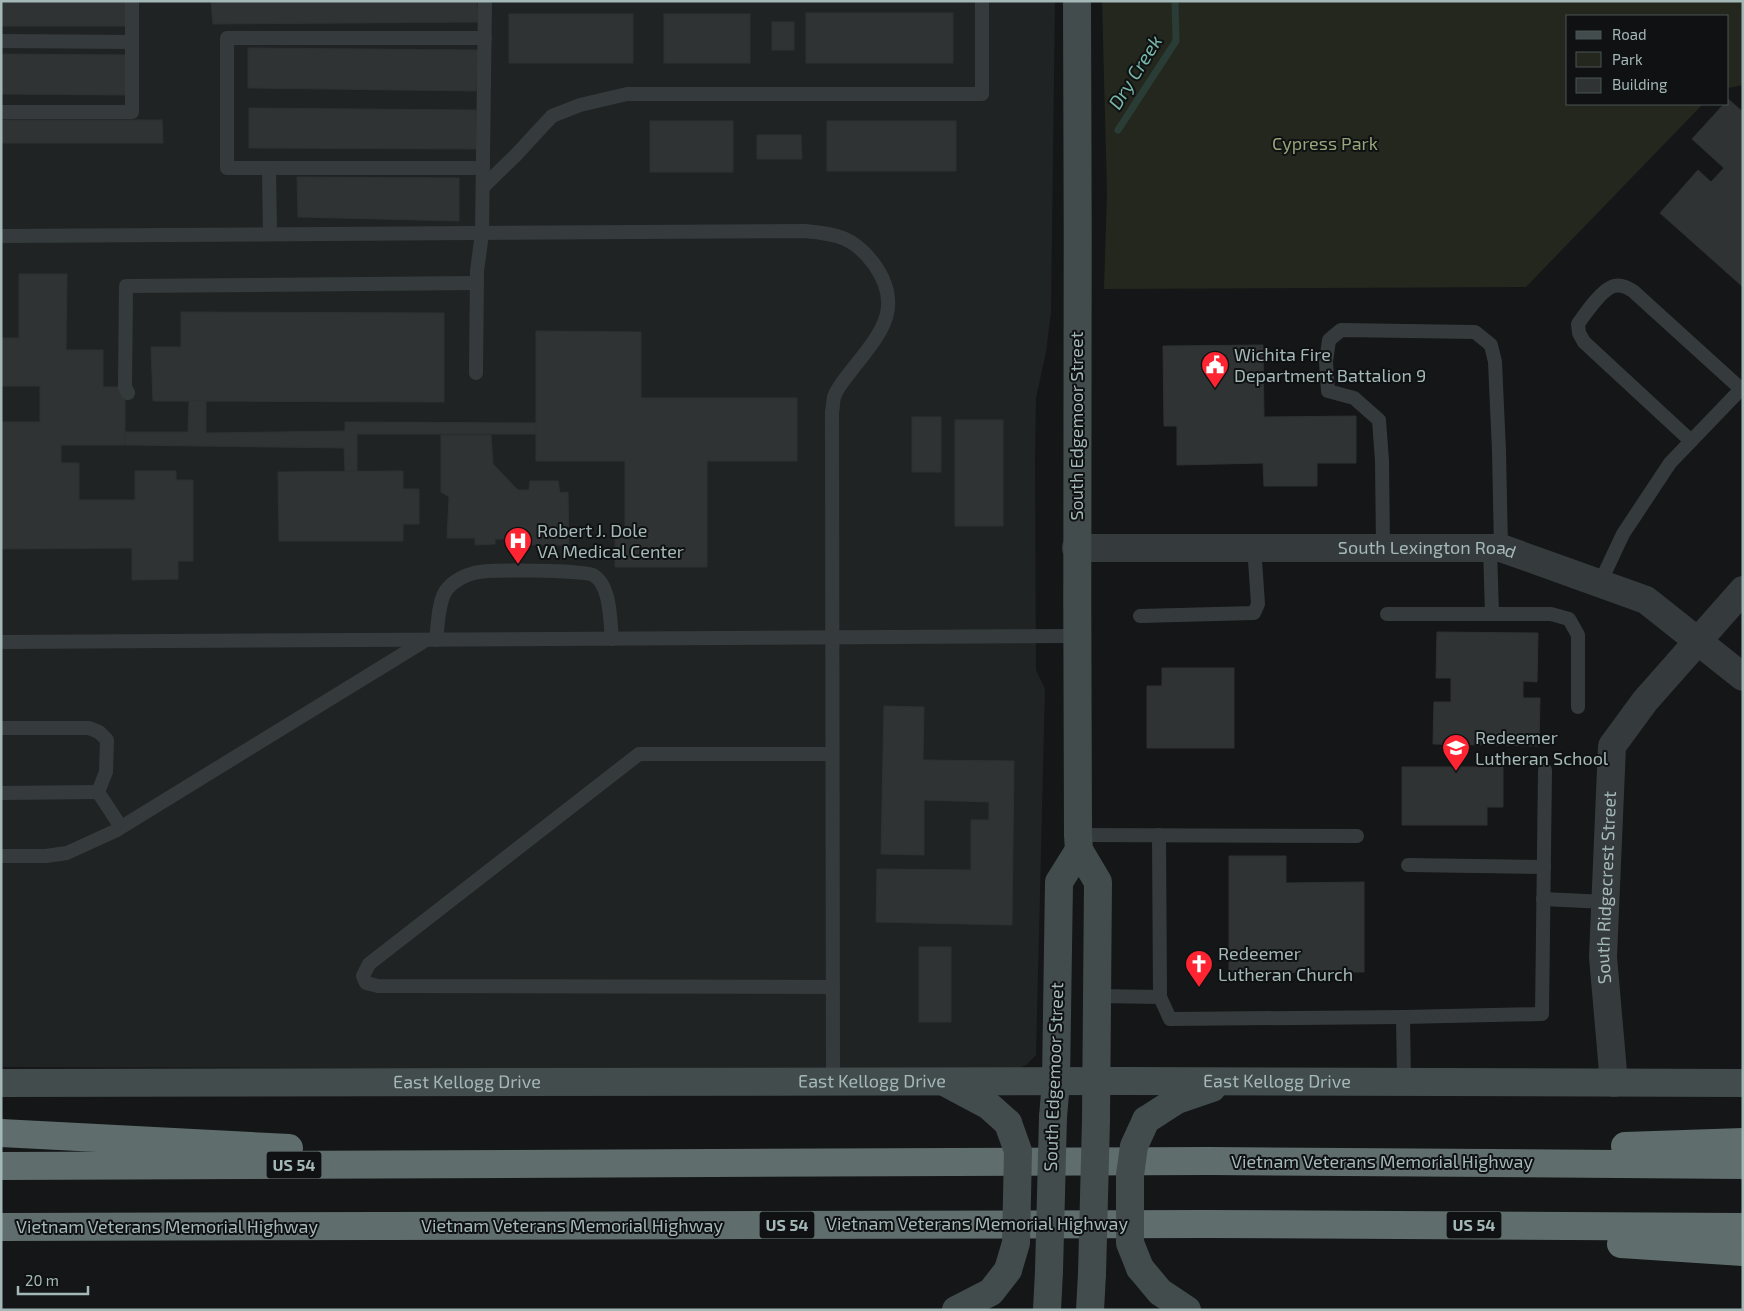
<svg xmlns="http://www.w3.org/2000/svg" width="1744" height="1311" viewBox="0 0 1744 1311" font-family="'Exo 2',sans-serif">
<style>
.built{fill:#202324}
.green{fill:#24271e}
.lines{fill:none;stroke-linecap:round;stroke-linejoin:round}
.stream{stroke:#293c36;stroke-width:7}
.building{fill:#2f3333;stroke:#2e3133}
.lane{stroke:#353b3c;stroke-width:14}
.street{stroke:#353b3c;stroke-width:28}
.secondary{stroke:#434c4c;stroke-width:28}
.highway{stroke:#606d6d;stroke-width:28}
.secondary-bridge{stroke:#434c4c;stroke-width:28}
.labels{text-anchor:middle;stroke-width:4;stroke-linejoin:round;paint-order:stroke}
.shield{fill:#0f1112;stroke:#788686;stroke-width:1}
.shield-label{font-size:16px;font-weight:bold;fill:#a5b8b8}
.park-label{font-size:18px;fill:#97a57a;stroke:#0f1112}
.poi-label{font-size:18px;fill:#a5b8b8;stroke:#0f1112;text-anchor:start}
.street-label{font-size:18px;fill:#a5b8b8;stroke:#0f1112}
.water-label{font-size:19px;font-style:italic;fill:#78b7a7;stroke:#0f1112}
</style>
<rect width="100%" height="100%" fill="#141617"/>
<!-- built -->
<polygon class="built" points="1,1 1055,1 1051,312 1046,352 1036,398 1035,460 1036,670 1045,689 1036,1055 1026,1065 1013,1070 1,1067"/>
<!-- green -->
<polygon class="green" points="1102,1 1743,1 1743,85 1728,88 1728,16 1568,16 1568,104 1703,104 1526,287 1104,289 1107,193"/>
<g class="lines">
<!-- stream -->
<polyline class="stream" points="1118,130 1176,41 1175,1"/>
</g>
<!-- building -->
<g class="building">
<polygon points="1,1 128,1 129,26 1,26"/>
<polygon points="211,1 477,1 478,22 213,24"/>
<rect x="806" y="13" width="147" height="50"/>
<rect x="509" y="14" width="124" height="49"/>
<rect x="664" y="14" width="86" height="49"/>
<rect x="772" y="22" width="22" height="28"/>
<polygon points="248,48 479,50 476,91 248,88"/>
<polygon points="1,54 129,55 129,95 1,94"/>
<polygon points="1728,99 1743,112 1743,287 1660,213 1698,170 1711,182 1724,168 1692,139 1724,104 1728,104"/>
<polygon points="249,108 476,110 477,149 249,148"/>
<polygon points="1,120 162,120 163,143 1,143"/>
<rect x="650" y="121" width="83" height="51"/>
<rect x="827" y="121" width="129" height="50"/>
<polygon points="757,135 801,135 802,159 757,159"/>
<polygon points="297,177 459,178 459,221 298,217"/>
<polygon points="19,274 67,274 66,350 103,350 103,387 125,387 125,445 61,445 61,463 79,463 79,500 135,500 135,471 176,471 176,480 193,480 193,561 178,561 178,579 132,580 132,548 1,549 1,422 40,422 40,386 1,386 1,338 19,338"/>
<polygon points="181,312 444,313 444,402 153,401 151,347 181,347"/>
<polygon points="536,331 641,332 641,398 797,398 797,461 707,461 707,567 615,567 615,537 625,538 625,461 536,461"/>
<polygon points="1263,345 1264,417 1356,416 1356,463 1317,463 1317,486 1264,486 1263,463 1177,465 1177,426 1164,426 1163,346"/>
<polygon points="189,401 206,401 206,433 345,431 345,422 536,423 536,434 357,434 357,471 345,471 344,448 125,445 125,432 188,432"/>
<rect x="912" y="417" width="29" height="55"/>
<rect x="955" y="420" width="48" height="106"/>
<polygon points="441,435 491,435 493,464 518,490 529,490 530,481 558,481 560,493 568,492 569,545 506,545 504,539 495,539 495,544 475,545 475,538 447,538 449,497 441,492"/>
<polygon points="403,471 403,489 419,489 419,524 403,524 403,541 279,541 278,472"/>
<polygon points="1437,632 1538,633 1537,682 1523,681 1523,698 1540,698 1539,746 1433,744 1434,702 1451,702 1451,678 1436,678"/>
<polygon points="1162,668 1234,668 1234,748 1147,748 1147,686 1162,686"/>
<polygon points="884,706 924,707 923,760 1014,761 1012,925 876,922 877,869 971,870 971,820 989,820 989,802 924,800 924,855 881,854"/>
<polygon points="1402,767 1503,767 1503,807 1487,807 1487,825 1402,825"/>
<polygon points="1229,856 1286,856 1286,883 1364,882 1364,972 1229,973"/>
<rect x="919" y="947" width="32" height="75"/>
</g>
<g class="lines">
<!-- lane -->
<g class="lane">
<polyline points="1,41 132,42"/>
<polyline points="1,112 132,112 132,1"/>
<polyline points="269,168 483,168"/>
<polyline points="483,187 515,156 552,116 580,105 627,94 982,94 982,1"/>
<polyline points="270,234 269,168 227,168 227,38 485,38"/>
<path d="M 1,236 L 805,231 C 837,234 854,237 874,264 C 906,309 878,336 851,371 C 845,379 837,388 834,397 C 833,402 833,407 832,412 L 833,1081"/>
<polyline points="476,373 477,271 482,233 485,1"/>
<polyline points="128,393 125,387 126,286 477,283"/>
<path d="M 1691,441 L 1584,342 L 1579,333 L 1578,324 C 1585,314 1602,289 1614,286 C 1621,284 1627,287 1633,291 L 1741,389"/>
<polyline points="1383,547 1382,461 1379,420 1354,398 1328,391 1326,362 1329,340 1341,330 1475,332 1491,345 1495,362 1499,451 1501,548"/>
<polyline points="1600,583 1623,534 1670,463 1743,387"/>
<polyline points="1387,614 1492,614 1490,548"/>
<polyline points="1492,614 1551,614 1569,619 1578,635 1578,707"/>
<polyline points="1140,616 1254,613 1258,604 1254,546"/>
<path d="M 436,640 C 438,626 438,598 448,588 C 454,581 465,575 474,573 C 485,569 584,570 593,575 C 611,585 610,621 612,639"/>
<polyline points="1,642 1076,636"/>
<polyline points="1,728 89,728 99,732 107,740 106,772 98,792"/>
<polyline points="832,754 639,754 369,964 363,976 366,983 378,986 833,987"/>
<polyline points="98,792 121,827"/>
<polyline points="1,793 98,792"/>
<polyline points="1078,835 1357,836"/>
<polyline points="1159,835 1160,997"/>
<polyline points="1,856 46,856 67,853 115,831 426,640"/>
<polyline points="1408,865 1544,867"/>
<polyline points="1543,899 1606,902"/>
<polyline points="1097,996 1160,997 1170,1019 1403,1017 1542,1014 1545,770"/>
<polyline points="1403,1017 1404,1082"/>
</g>
<!-- street -->
<g class="street">
<path id="s1" d="M 1076,548 L 1501,548 L 1646,600 L 1743,677"/>
<path id="s2" d="M 1614,1083 L 1603,957 L 1612,746 L 1645,701 L 1743,590"/>
</g>
<!-- secondary -->
<g class="secondary">
<path d="M 1077,1 C 1079,279 1076,557 1078,835 L 1079,850 L 1098,882 L 1096,1120"/>
<polyline points="944,1082 989,1106 1008,1123"/>
<path id="s3" d="M 1,1083 L 1125,1081 L 1743,1083"/>
<polyline points="1053,1117 1056,1081 1059,882 1079,850"/>
<polyline points="1146,1120 1177,1100 1212,1088"/>
<polyline points="1140,1268 1160,1292 1187,1310"/>
<polyline points="956,1310 991,1292 1008,1270"/>
<polyline points="1047,1310 1049,1271"/>
<polyline points="1090,1310 1092,1274"/>
</g>
<!-- highway -->
<g class="highway">
<polyline points="1,1133 289,1148"/>
<polyline points="1625,1146 1743,1142"/>
<polyline points="1,1166 1209,1161 1743,1165"/>
<polyline points="1,1227 1205,1224 1743,1227"/>
<polyline points="1621,1244 1743,1252"/>
</g>
<!-- secondary-bridge -->
<g class="secondary-bridge">
<polyline points="1008,1123 1018,1151 1016,1243 1008,1270"/>
<polyline points="1140,1268 1130,1243 1130,1175 1134,1146 1146,1120"/>
<polyline points="1049,1271 1053,1117"/>
<polyline points="1092,1274 1096,1120"/>
</g>
</g>
<!-- icons -->
<defs>
<symbol id="civic-pin" viewBox="-11 -11 22 30"><path d="M0 17L-7.5 6A9.5 9.5 0 1 1 7.5 6Z" fill="#ff2431" stroke="#0f1112"/><path d="M-.6-6.5H3V-4.5H.6V-3L4-1V1h2V6H-6V1h2V-1L-.6-3ZM-1.2 2.5V6h2.4V2.5Z" fill="#fff"/></symbol>
<symbol id="hospital-pin" viewBox="-11 -11 22 30"><path d="M0 17L-7.5 6A9.5 9.5 0 1 1 7.5 6Z" fill="#ff2431" stroke="#0f1112"/><path d="M-5-5h3v3.5h4V-5h3V5h-3V1.5h-4V5h-3Z" fill="#fff"/></symbol>
<symbol id="school-pin" viewBox="-11 -11 22 30"><path d="M0 17L-7.5 6A9.5 9.5 0 1 1 7.5 6Z" fill="#ff2431" stroke="#0f1112"/><path d="M0-5L7-2L0 1L-7-2ZM-4 1L0 2.5L4 1V4Q0 6-4 4Z" fill="#fff"/></symbol>
<symbol id="church-pin" viewBox="-11 -11 22 30"><path d="M0 17L-7.5 6A9.5 9.5 0 1 1 7.5 6Z" fill="#ff2431" stroke="#0f1112"/><path d="M-1.2-6h2.4v3.5h3.3v2.4h-3.3V6h-2.4V-.1h-3.3v-2.4h3.3Z" fill="#fff"/></symbol>
</defs>
<g fill-rule="evenodd">
<use href="#civic-pin" x="1199" y="349" width="32" height="43"/>
<use href="#hospital-pin" x="502" y="525" width="32" height="43"/>
<use href="#school-pin" x="1440" y="732" width="32" height="43"/>
<use href="#church-pin" x="1183" y="948" width="32" height="43"/>
</g>
<g class="labels">
<!-- shield labels -->
<g class="shield">
<rect x="266.5" y="1151.5" width="55" height="27" rx="4"/>
<rect x="759.5" y="1211.5" width="55" height="27" rx="4"/>
<rect x="1446.5" y="1211.5" width="55" height="27" rx="4"/>
</g>
<g class="shield-label">
<text x="294" y="1171">US 54</text>
<text x="787" y="1231">US 54</text>
<text x="1474" y="1231">US 54</text>
</g>
<!-- park labels -->
<g class="park-label">
<text x="1325" y="150">Cypress Park</text>
</g>
<!-- poi labels -->
<g class="poi-label">
<text x="1234" y="361">Wichita Fire<tspan x="1234" dy="21">Department Battalion 9</tspan></text>
<text x="537" y="537">Robert J. Dole<tspan x="537" dy="21">VA Medical Center</tspan></text>
<text x="1475" y="744">Redeemer<tspan x="1475" dy="21">Lutheran School</tspan></text>
<text x="1218" y="960">Redeemer<tspan x="1218" dy="21">Lutheran Church</tspan></text>
</g>
<!-- street labels -->
<g class="street-label">
<text transform="translate(1077 426) rotate(-90)" y="6">South Edgemoor Street</text>
<text dy="6" stroke="none"><textPath href="#s1" startOffset="351">South Lexington Road</textPath></text>
<text dy="6" stroke="none"><textPath href="#s2" startOffset="196">South Ridgecrest Street</textPath></text>
<text transform="translate(1054 1077) rotate(-88)" y="6">South Edgemoor Street</text>
<text dy="6" stroke="none"><textPath href="#s3" startOffset="871">East Kellogg Drive</textPath></text>
<text dy="6" stroke="none"><textPath href="#s3" startOffset="1276">East Kellogg Drive</textPath></text>
<text dy="6" stroke="none"><textPath href="#s3" startOffset="466">East Kellogg Drive</textPath></text>
<text x="1382" y="1168">Vietnam Veterans Memorial Highway</text>
<text x="977" y="1230">Vietnam Veterans Memorial Highway</text>
<text x="572" y="1232">Vietnam Veterans Memorial Highway</text>
<text x="167" y="1233">Vietnam Veterans Memorial Highway</text>
</g>
<!-- water labels -->
<g class="water-label">
<text transform="translate(1135 72) rotate(-58)" y="7">Dry Creek</text>
</g>
</g>
<!-- border -->
<rect width="1744" height="1311" fill="none" stroke="#a5b8b8" stroke-width="5"/>
<!-- legend -->
<rect x="1566" y="15" width="162" height="90" fill="#0f1112" stroke="#4b5454"/>
<rect x="1576" y="31" width="25" height="8" fill="#434c4c" stroke="#4b5454"/>
<text x="1612" y="40" font-size="15" fill="#a5b8b8">Road</text>
<rect x="1576" y="52" width="25" height="15" fill="#24271e" stroke="#4b5454"/>
<text x="1612" y="65" font-size="15" fill="#a5b8b8">Park</text>
<rect x="1576" y="78" width="25" height="15" fill="#2f3333" stroke="#4b5454"/>
<text x="1612" y="90" font-size="15" fill="#a5b8b8">Building</text>
<!-- scale -->
<path d="M18 1286v8h70v-8" fill="none" stroke="#a5b8b8" stroke-width="2.5"/>
<text x="25" y="1286" font-size="15" fill="#a5b8b8" stroke="#0f1112" stroke-width="4" paint-order="stroke">20 m</text>
</svg>
